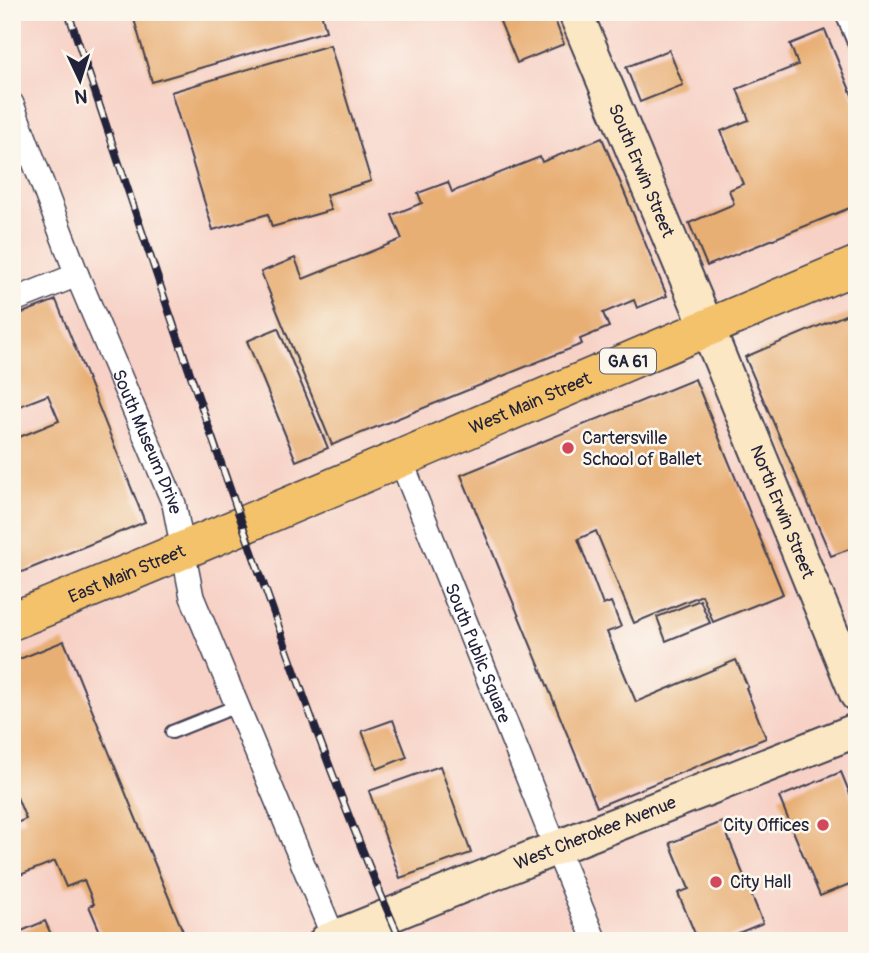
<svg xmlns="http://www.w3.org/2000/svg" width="869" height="953" viewBox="0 0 869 953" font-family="Pangolin,sans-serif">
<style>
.built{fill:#f7d1c6}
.building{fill:#e8af74}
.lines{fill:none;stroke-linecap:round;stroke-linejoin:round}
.lane-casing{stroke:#424052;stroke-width:16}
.street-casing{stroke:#424052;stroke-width:26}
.secondary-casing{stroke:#424052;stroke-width:37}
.primary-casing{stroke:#424052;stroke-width:40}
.lane{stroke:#fff;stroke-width:12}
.street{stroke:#fff;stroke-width:23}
.secondary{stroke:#fbe7c3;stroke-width:33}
.primary{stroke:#f4c26a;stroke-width:37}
.rail-casing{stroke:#22223b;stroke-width:8}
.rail{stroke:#fbf7ec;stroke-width:5;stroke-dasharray:16;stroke-linecap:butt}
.poi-dot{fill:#d1495b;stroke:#fbf7ec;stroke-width:2.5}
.labels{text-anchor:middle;stroke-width:5;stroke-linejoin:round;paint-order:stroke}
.shield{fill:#fbf7ec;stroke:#636270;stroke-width:2}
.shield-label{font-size:16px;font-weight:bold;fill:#22223b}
.street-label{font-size:18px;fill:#22223b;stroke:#fbf7ec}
.poi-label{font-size:18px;fill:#22223b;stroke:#fbf7ec;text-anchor:start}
</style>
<rect width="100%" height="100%" fill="#fbf7ec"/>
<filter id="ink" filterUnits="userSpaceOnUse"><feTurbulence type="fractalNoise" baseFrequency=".0143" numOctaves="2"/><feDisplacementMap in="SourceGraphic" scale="14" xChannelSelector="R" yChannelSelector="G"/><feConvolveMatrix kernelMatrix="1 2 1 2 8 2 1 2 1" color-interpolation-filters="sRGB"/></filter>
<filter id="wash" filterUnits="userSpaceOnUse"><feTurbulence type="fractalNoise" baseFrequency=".00686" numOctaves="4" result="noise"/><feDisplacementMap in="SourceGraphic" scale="28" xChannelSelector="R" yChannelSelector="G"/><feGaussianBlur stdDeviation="1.57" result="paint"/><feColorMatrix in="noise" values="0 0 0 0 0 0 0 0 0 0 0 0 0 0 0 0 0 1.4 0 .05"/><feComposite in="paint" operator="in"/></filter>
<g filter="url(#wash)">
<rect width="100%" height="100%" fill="#f6ebd6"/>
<!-- built -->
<rect class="built" x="12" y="12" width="845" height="929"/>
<g id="blocks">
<!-- building -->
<g class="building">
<polygon points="132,12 321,12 326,31 152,82"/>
<polygon points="496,12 552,12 564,44 517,63"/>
<polygon points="825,30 857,107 857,205 707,266 689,223 734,204 729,190 743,184 721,131 749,120 737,89 798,65 790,44"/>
<polygon points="330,45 371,181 326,195 331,210 272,227 268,214 213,230 171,92"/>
<polygon points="669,50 683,85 640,102 626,67"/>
<polygon points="602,138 667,296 637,308 634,300 603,313 609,327 580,339 582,344 332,445 261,272 295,258 303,279 402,239 392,215 422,203 418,193 448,182 452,192 540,157 542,162"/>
<polygon points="56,300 145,522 12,576 12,440 59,421 48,395 12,409 12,317"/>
<polygon points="857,310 857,546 831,556 745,357"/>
<polygon points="278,328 328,448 296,461 247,341"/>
<polygon points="695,379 783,594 713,622 702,595 634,623 596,531 578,539 603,605 611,602 621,627 607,632 636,702 736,660 748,687 746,688 766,738 597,807 461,475"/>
<polygon points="700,600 710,623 666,641 657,617"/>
<polygon points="64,641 139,826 187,941 104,941 89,906 94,904 84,880 66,887 55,861 15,877 12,870 12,825 26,819 14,790 12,791 12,662"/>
<polygon points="393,720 407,757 377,769 362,731"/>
<polygon points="440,766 471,853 400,878 369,791"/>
<polygon points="841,772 857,811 857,881 820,896 779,797"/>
<polygon points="722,822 763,923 719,941 698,941 678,893 689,889 670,843"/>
<polygon points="45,921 54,941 12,941 12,935"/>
</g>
</g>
</g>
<g filter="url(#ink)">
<use href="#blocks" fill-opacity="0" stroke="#424052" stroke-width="2"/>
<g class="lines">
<defs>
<g id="lane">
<polyline points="841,12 857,50"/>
<polyline points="172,732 237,706"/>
</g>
<g id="street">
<path id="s1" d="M 12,104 L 77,275 L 174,504 L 192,597 L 335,941"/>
<polyline points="12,301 77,275"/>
<path id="s2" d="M 400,458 L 549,831 L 595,941"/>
</g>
<g id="secondary">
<path id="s3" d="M 575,12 L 707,327 L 857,695"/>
<path id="s4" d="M 326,941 L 556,848 L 857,730"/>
</g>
<g id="primary">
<path id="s5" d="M 12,621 C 295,506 575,382 857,265"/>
</g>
</defs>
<!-- lane casing -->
<use href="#lane" class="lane-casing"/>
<!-- street casing -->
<use href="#street" class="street-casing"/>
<!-- secondary casing -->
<use href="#secondary" class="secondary-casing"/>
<!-- primary casing -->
<use href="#primary" class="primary-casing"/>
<!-- lane -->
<use href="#lane" class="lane"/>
<!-- street -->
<use href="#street" class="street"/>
<!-- secondary -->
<use href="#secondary" class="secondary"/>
<!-- primary -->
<use href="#primary" class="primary"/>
<defs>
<path id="rail" d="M 68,12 C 135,210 200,408 271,605 C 311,718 352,831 401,941"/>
</defs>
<!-- rail casing -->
<use href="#rail" class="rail-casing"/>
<!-- rail -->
<use href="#rail" class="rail"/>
</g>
</g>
<!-- markers -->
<g class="poi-dot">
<circle cx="568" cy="448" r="7"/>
<circle cx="823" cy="825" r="7"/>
<circle cx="716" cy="882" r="7"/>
</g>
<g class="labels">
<!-- shield labels -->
<rect class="shield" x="600" y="348.5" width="56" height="25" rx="5"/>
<g class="shield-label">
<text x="628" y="367">GA 61</text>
</g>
<!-- street labels -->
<g class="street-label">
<text dy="6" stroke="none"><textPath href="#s3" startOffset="172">South Erwin Street</textPath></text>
<text dy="6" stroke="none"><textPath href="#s5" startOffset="562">West Main Street</textPath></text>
<text dy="6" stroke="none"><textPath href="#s1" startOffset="364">South Museum Drive</textPath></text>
<text dy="6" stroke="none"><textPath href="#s3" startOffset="541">North Erwin Street</textPath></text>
<text dy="6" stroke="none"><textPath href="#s5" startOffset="124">East Main Street</textPath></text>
<text dy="6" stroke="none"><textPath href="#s2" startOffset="210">South Public Square</textPath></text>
<text dy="6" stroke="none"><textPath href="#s4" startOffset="290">West Cherokee Avenue</textPath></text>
</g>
<!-- poi labels -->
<g class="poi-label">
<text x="582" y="444">Cartersville<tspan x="582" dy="21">School of Ballet</tspan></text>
<text x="809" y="831" text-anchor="end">City Offices</text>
<text x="730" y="888">City Hall</text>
</g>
</g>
<!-- margin -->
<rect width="869" height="953" fill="none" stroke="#fbf7ec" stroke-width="42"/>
<!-- north arrow -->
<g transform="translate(80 80) rotate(176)" stroke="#fbf7ec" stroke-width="5" paint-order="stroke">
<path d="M0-5L12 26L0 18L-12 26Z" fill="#22223b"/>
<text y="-10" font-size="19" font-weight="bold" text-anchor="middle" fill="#22223b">N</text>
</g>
</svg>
